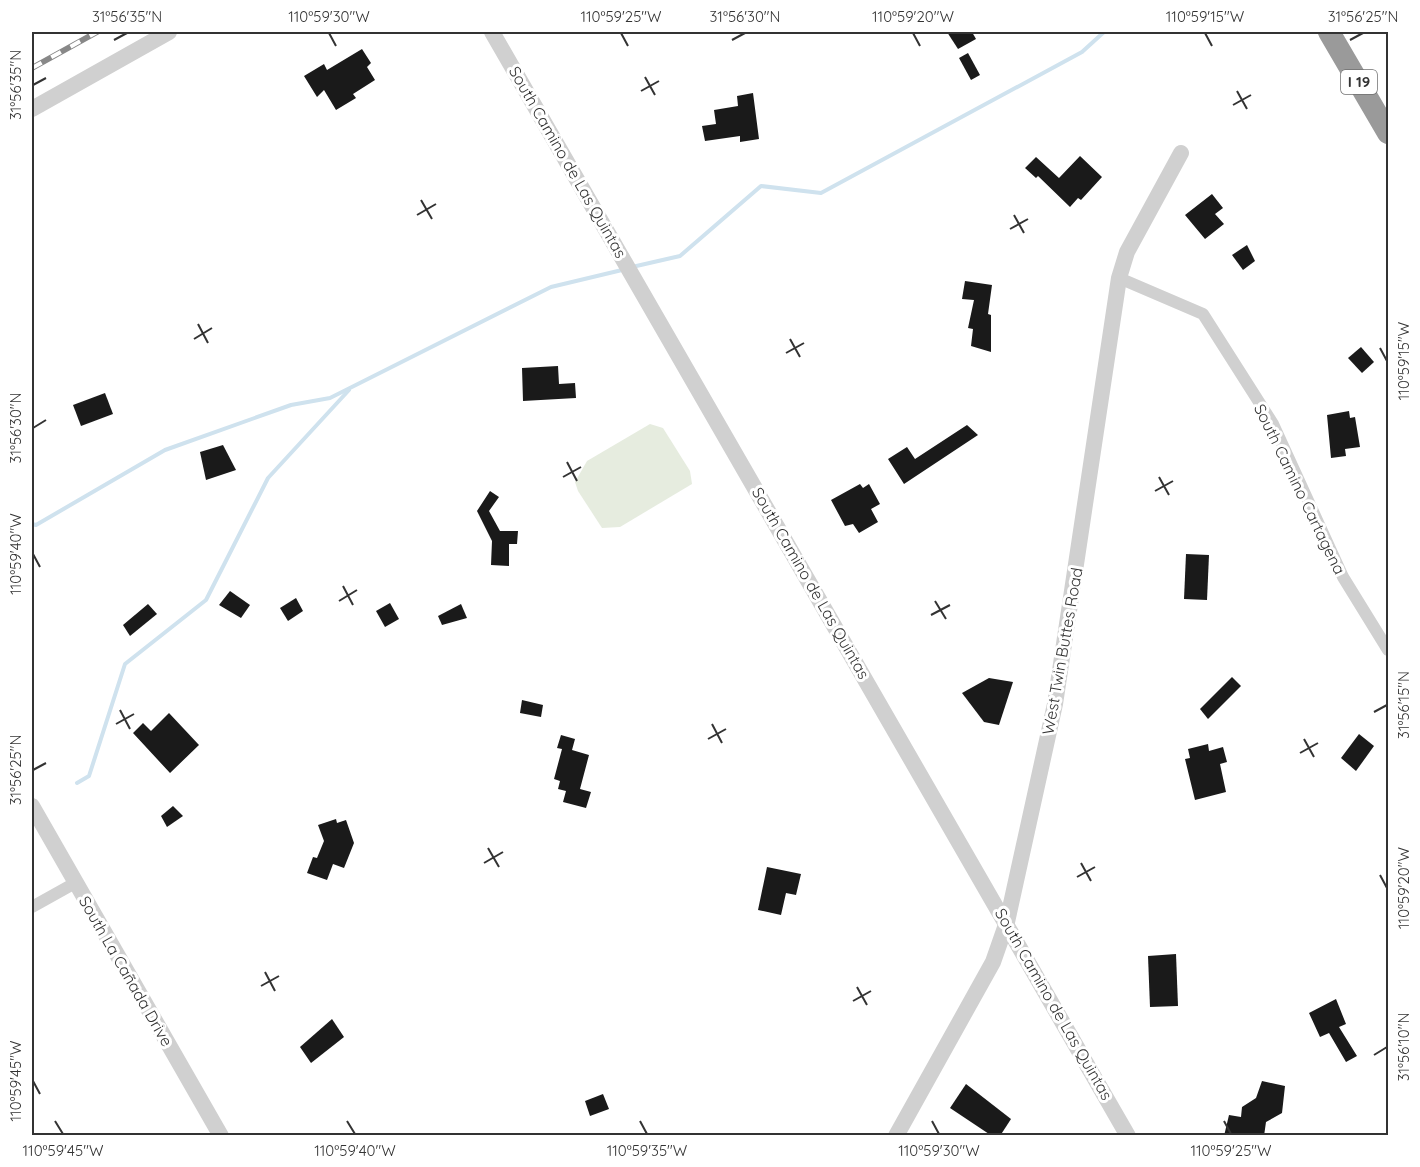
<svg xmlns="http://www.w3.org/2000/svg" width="1420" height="1167" viewBox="0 0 1420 1167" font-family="Quicksand,sans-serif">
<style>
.green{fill:#e6ecdf}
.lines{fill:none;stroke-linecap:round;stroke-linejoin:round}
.stream{stroke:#cfe2ee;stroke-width:4}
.building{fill:#1a1a1a}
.minor{stroke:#d0d0d0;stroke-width:12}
.tertiary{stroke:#d0d0d0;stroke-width:16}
.motorway{stroke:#9a9a9a;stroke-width:22}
.rail-casing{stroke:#888;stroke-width:6}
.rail{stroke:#fff;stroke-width:4;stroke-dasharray:11;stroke-linecap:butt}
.ticks{fill:none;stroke:#333;stroke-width:2}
.labels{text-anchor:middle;stroke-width:6;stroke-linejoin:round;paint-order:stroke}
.shield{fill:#fff;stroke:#707070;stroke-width:1.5}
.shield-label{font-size:15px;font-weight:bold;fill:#333}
.street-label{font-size:16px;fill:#333;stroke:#fff}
.neatline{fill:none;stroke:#333;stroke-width:2}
.ticks-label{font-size:15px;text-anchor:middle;fill:#333}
</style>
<rect width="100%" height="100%" fill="#fff"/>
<!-- green -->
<polygon class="green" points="650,424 663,428 690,471 692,484 620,527 602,528 578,491 575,482 587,461"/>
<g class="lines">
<!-- stream -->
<g class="stream">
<polyline points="632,267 680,256 761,186 821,193 1082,52 1104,32"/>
<polyline points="32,524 36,525 165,450 291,405 330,398 551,287 622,270"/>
<polyline points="77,783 89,776 125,664 206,600 268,478 349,390"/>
</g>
</g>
<!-- building -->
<g class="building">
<polygon points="947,32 972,32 976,39 958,49"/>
<polygon points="362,49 371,63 367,67 375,80 353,94 356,98 336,110 324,90 317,97 304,76 324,64 327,70"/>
<polygon points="968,53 980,75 971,80 959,58"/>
<polygon points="753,93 759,139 740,142 740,136 705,141 702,126 716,124 714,110 738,106 737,96"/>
<polygon points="1080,156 1102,177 1081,200 1078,198 1070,207 1038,176 1036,178 1025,168 1036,157 1059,178"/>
<polygon points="1212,194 1223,208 1215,214 1224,224 1205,239 1185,215"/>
<polygon points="1247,245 1255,261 1243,270 1232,255"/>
<polygon points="965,281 992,285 988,314 991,315 991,352 971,346 973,329 968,328 974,300 962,299"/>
<polygon points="1361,347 1374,362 1362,373 1348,358"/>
<polygon points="558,366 559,384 575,383 576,398 523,401 522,368"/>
<polygon points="105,393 113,414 81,426 73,405"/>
<polygon points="1349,411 1350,418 1355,417 1360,447 1345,449 1346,456 1331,458 1327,415"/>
<polygon points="967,425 978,435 904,484 888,459 907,447 915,459"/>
<polygon points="223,445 236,470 206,480 200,452"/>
<polygon points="860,484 863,488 869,484 880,504 871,509 878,522 859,533 853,524 845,526 831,500"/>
<polygon points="490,491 499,497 489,511 500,531 518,531 517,544 509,544 509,566 491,565 492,541 477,511"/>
<polygon points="1186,554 1209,555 1207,600 1184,599"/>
<polygon points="230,591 250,605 241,618 219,605"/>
<polygon points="296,598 303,611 288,621 280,608"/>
<polygon points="390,603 399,619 385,627 376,611"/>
<polygon points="148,604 157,614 130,636 123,625"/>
<polygon points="461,604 467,618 442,625 438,616"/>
<polygon points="1232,677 1241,686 1208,719 1200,709"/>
<polygon points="989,678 1013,682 999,725 984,722 962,693"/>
<polygon points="522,700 543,705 541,717 520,713"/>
<polygon points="169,713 199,745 170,773 133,733 143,723 151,731"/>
<polygon points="1359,734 1374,746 1356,771 1341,758"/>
<polygon points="561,735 575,739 572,750 589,755 580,789 591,792 586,808 563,802 566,791 558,789 560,781 554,779 562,749 557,748"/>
<polygon points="1208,744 1209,751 1223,747 1227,762 1220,764 1226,792 1195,800 1185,759 1190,758 1188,749"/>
<polygon points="173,806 183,816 167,827 161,816"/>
<polygon points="336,819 337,823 346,820 354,843 344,868 333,864 327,880 307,873 313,857 317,858 324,841 318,825"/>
<polygon points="767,867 801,874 796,895 786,893 781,915 758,910"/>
<polygon points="1176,954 1178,1006 1150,1007 1148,956"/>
<polygon points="1336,999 1346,1024 1339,1027 1357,1056 1346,1062 1329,1033 1320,1037 1309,1013"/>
<polygon points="332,1019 344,1037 311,1063 300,1047"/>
<polygon points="1262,1081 1285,1086 1282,1113 1266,1122 1264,1136 1224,1136 1229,1115 1241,1117 1242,1107 1256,1098"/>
<polygon points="966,1084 1011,1119 1000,1136 992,1136 950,1108"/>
<polygon points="603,1094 609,1109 590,1116 585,1101"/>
</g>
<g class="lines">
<!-- minor -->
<g class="minor">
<polyline points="1119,278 1203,314 1273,424 1343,577 1388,650"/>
<polyline points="32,907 75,883"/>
</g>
<!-- tertiary -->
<g class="tertiary">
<polyline points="492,32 1128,1136"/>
<polyline points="32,109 169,32"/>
<polyline points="32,806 221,1136"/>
<polyline points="896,1136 993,962 1007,922 1055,704 1119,278 1127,252 1181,153"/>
</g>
<!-- motorway -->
<polyline class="motorway" points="1329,32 1388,133"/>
<defs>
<polyline id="rail" points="32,68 97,32"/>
</defs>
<!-- rail casing -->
<use href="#rail" class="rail-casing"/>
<!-- rail -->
<use href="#rail" class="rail"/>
</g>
<!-- ticks -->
<path class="ticks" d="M 329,33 L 336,46M 621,33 L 628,46M 913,33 L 920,46M 1205,33 L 1212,46M 114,40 L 127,33M 732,40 L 745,33M 1350,40 L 1363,33M 645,77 L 655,95M 33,85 L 46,78M 641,91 L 659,81M 1237,91 L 1247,109M 1233,105 L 1251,95M 421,200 L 432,219M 417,215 L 436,204M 1014,215 L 1024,233M 1010,229 L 1028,219M 198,324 L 208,343M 194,339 L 212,328M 790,339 L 800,357M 1380,348 L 1387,361M 786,353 L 804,343M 33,428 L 46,420M 567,462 L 577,481M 563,477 L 581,467M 1159,477 L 1169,495M 1155,491 L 1173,481M 33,554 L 40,567M 343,586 L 353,605M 339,601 L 357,590M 935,601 L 946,619M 931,615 L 950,605M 120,710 L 130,729M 1374,712 L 1387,705M 116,724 L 134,714M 712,724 L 722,743M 708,739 L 726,729M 1304,739 L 1314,757M 1300,753 L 1318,743M 33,770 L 46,763M 488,848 L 499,867M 484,863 L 503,852M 1081,863 L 1091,881M 1380,875 L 1387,888M 1077,877 L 1095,867M 265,972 L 275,991M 261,986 L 279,976M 857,987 L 867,1005M 853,1001 L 871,991M 1374,1055 L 1387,1047M 33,1081 L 40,1094M 55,1121 L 63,1134M 347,1121 L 355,1134M 640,1121 L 647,1134M 932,1121 L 939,1134M 1224,1121 L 1231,1134"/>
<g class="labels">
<!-- shield labels -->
<rect class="shield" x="1341" y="70" width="36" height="24" rx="4.5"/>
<g class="shield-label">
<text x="1359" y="87">I 19</text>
</g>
<!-- street labels -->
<g class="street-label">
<text transform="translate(568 162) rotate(60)" y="6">South Camino de Las Quintas</text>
<text transform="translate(1300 489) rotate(64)" y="6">South Camino Cartagena</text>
<text transform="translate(811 583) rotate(60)" y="6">South Camino de Las Quintas</text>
<text transform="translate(1062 651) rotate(-80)" y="6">West Twin Buttes Road</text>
<text transform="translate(126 971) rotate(60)" y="6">South La Cañada Drive</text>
<text transform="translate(1054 1004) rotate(60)" y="6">South Camino de Las Quintas</text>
</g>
</g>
<!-- border -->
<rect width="1420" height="1167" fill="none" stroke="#ffffff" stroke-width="66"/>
<rect x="33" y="33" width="1354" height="1101" class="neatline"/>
<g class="ticks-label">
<text x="127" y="22">31°56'35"N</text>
<text x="329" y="22">110°59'30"W</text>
<text x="621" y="22">110°59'25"W</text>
<text x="745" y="22">31°56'30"N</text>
<text x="913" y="22">110°59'20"W</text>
<text x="1205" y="22">110°59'15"W</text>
<text x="1363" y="22">31°56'25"N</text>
<text transform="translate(16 85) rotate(-90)" y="5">31°56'35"N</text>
<text transform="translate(1404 361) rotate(-90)" y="5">110°59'15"W</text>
<text transform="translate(16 428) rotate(-90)" y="5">31°56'30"N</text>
<text transform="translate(16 554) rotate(-90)" y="5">110°59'40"W</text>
<text transform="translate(1404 705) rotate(-90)" y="5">31°56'15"N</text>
<text transform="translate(16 770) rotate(-90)" y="5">31°56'25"N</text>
<text transform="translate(1404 888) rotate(-90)" y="5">110°59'20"W</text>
<text transform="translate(1404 1047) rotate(-90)" y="5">31°56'10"N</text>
<text transform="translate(16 1081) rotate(-90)" y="5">110°59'45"W</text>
<text x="63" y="1156">110°59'45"W</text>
<text x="355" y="1156">110°59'40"W</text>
<text x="647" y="1156">110°59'35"W</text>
<text x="939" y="1156">110°59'30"W</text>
<text x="1231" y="1156">110°59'25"W</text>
</g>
</svg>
